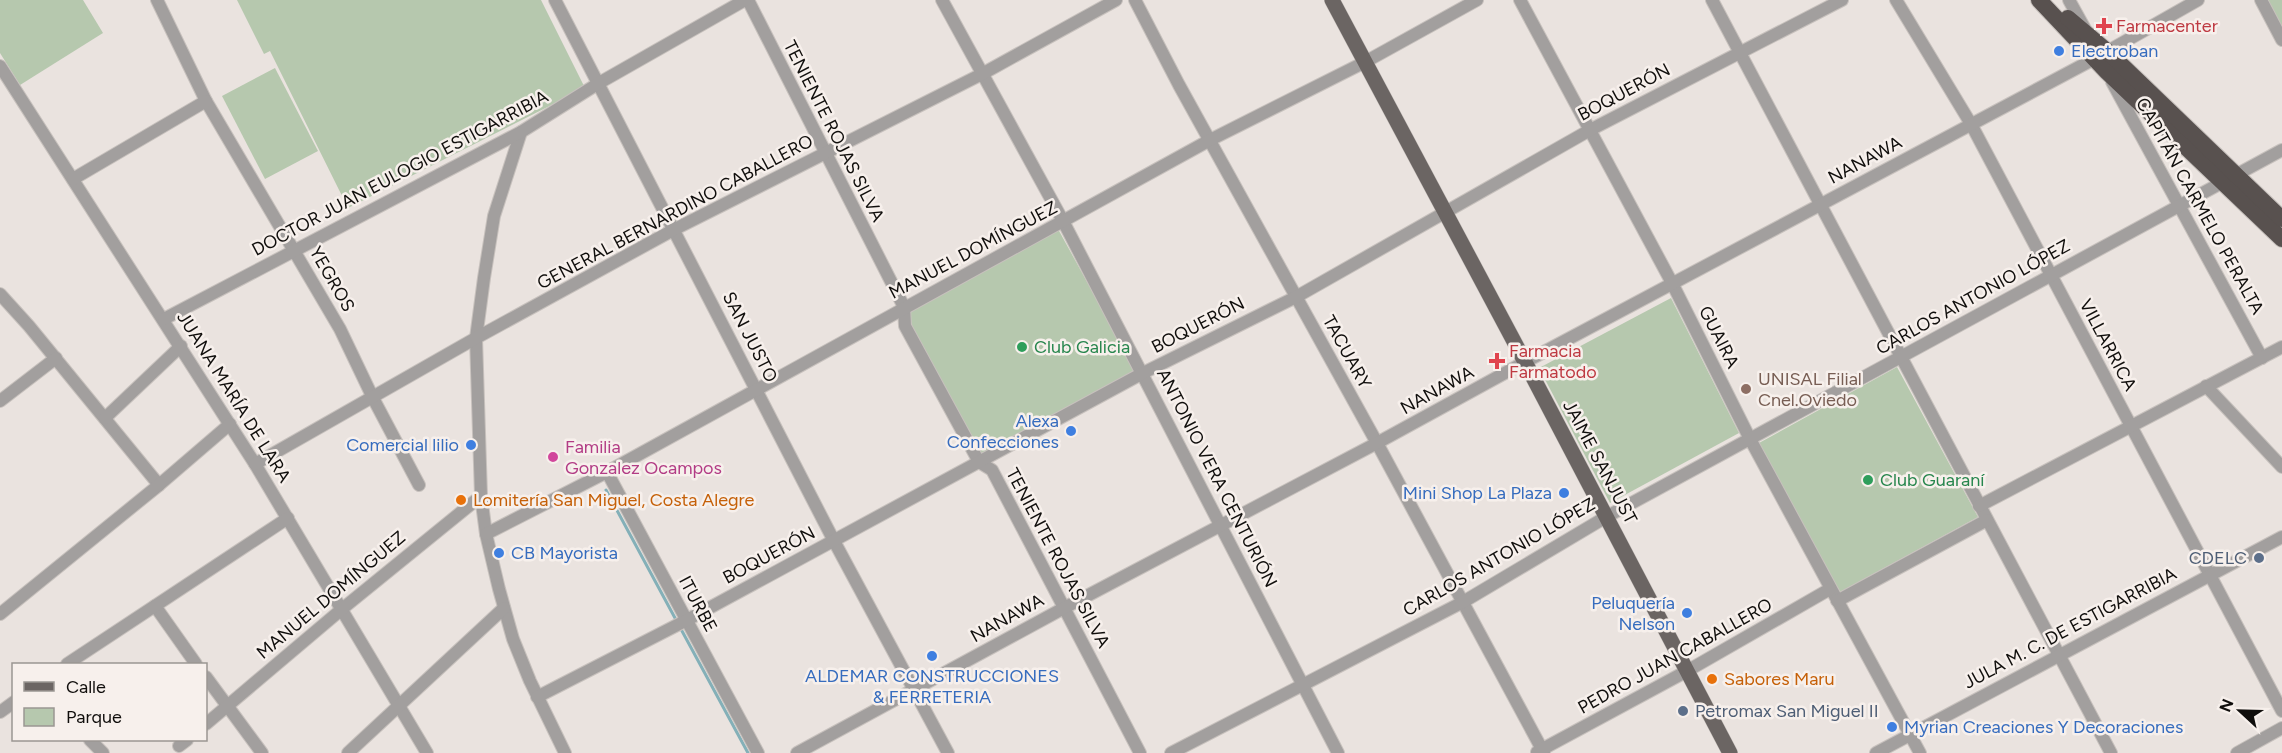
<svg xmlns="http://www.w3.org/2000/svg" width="2282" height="753" viewBox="0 0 2282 753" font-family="Figtree,sans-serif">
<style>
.green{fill:#b6c8ae}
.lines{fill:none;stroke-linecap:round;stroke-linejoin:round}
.stream{stroke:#84b0b8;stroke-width:3}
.minor-casing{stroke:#c7c1bd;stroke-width:14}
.major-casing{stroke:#c7c1bd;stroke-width:16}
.highway-casing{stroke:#c7c1bd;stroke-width:18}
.minor{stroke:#a29f9e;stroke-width:12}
.major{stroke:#6b6563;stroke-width:15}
.highway{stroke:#58514f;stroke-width:16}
.health-dot{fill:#e0444e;stroke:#f7f0ec;stroke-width:2}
.shop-dot{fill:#3f7fe0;stroke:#f7f0ec;stroke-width:2}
.leisure-dot{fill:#2e9e5b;stroke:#f7f0ec;stroke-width:2}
.education-dot{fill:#8d6e63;stroke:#f7f0ec;stroke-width:2}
.hotel-dot{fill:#d1479c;stroke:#f7f0ec;stroke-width:2}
.food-dot{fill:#e8710a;stroke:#f7f0ec;stroke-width:2}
.service-dot{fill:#5c6f8a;stroke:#f7f0ec;stroke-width:2}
.labels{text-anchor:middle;stroke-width:5;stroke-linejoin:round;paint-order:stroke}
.health-label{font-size:18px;fill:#be3a42;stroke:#f7f0ec;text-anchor:start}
.shop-label{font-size:18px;fill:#366cbe;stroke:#f7f0ec;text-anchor:end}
.street-label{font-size:18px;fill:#100e0c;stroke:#f7f0ec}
.leisure-label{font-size:18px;fill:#27864d;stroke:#f7f0ec;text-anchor:start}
.education-label{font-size:18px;fill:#785e54;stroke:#f7f0ec;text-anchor:start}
.hotel-label{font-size:18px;fill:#b23c85;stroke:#f7f0ec;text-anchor:start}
.food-label{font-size:18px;fill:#c56008;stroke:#f7f0ec;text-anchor:start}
.service-label{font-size:18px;fill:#4e5e75;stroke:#f7f0ec;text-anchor:end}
</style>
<rect width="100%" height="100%" fill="#eae3df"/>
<!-- green -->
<g class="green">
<polygon points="0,0 83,0 103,33 20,85 0,53"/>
<polygon points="237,0 541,0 585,88 348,208 270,51 264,54"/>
<polygon points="2268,0 2282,0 2282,28"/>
<polygon points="275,68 318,151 265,179 222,96"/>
<polygon points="1058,229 1136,371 979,455 909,324 908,310"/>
<polygon points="1671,298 1739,433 1610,503 1539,368"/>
<polygon points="1897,367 1978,517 1840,592 1759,443"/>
</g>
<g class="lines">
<!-- stream -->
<g class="stream">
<polyline points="606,490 675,618"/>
<polyline points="682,631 748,753"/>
</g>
<defs>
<g id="minor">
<polyline points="157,0 206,101 340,329 373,398 419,485"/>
<polyline points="555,0 834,541 948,753"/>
<polyline points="748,0 904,307 905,326 979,462 992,470 1140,753"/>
<polyline points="942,0 1063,221 1338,753"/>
<polyline points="1135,0 1179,85 1377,443 1544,753"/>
<polyline points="1520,0 1672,283 1750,439 1920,753"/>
<polyline points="1712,0 2111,753"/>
<polyline points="1896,0 1971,124 2282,711"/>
<polyline points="2069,0 2085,29"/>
<polyline points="2261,0 2282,40"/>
<polyline points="0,66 255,464 427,753"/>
<polyline points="2112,82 2262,358"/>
<polyline points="521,132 494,216 484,278 476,338 481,496 486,534 499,589 513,639 530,681 565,753"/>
<polyline points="73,179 206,101"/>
<polyline points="0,294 29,326 159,485"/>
<polyline points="164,319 521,132 599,83 745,0"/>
<polyline points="2206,386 2282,467"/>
<polyline points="0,401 56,358"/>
<polyline points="105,418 181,346"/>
<polyline points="255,464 476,338 675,229 982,74 1116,0"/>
<polyline points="607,472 758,753"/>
<polyline points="1979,506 2282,347"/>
<polyline points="486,534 607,472 1210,140 1365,62 1477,0"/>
<polyline points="1837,601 1987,520"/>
<polyline points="155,606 196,664"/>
<polyline points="0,614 159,485 230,424"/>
<polyline points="67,664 288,518"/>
<polyline points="206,677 262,753"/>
<polyline points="537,697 687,620 1143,373 1296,297 1590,130 1842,0"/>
<polyline points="0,712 14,702"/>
<polyline points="206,724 342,609 481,496"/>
<polyline points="90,740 103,753"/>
<polyline points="179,746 187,740"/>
<polyline points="1537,752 1687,671 1830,589"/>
<polyline points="348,753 504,608"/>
<polyline points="797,753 1064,608 1377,443 1525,362 2094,59 2198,0"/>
<polyline points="1171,753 1463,602 1606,517 2282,150"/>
<polyline points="1876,753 2282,537"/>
<polyline points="2237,753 2282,728"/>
</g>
<polyline id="major" points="1332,0 1525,362 1730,753"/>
<g id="highway">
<polyline points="2039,0 2107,72 2282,239"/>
<polyline points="2068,18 2107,51 2282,219"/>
</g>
</defs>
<!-- minor casing -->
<use href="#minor" class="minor-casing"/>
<!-- major casing -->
<use href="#major" class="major-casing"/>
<!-- highway casing -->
<use href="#highway" class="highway-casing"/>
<!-- minor -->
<use href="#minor" class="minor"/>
<!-- major -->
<use href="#major" class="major"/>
<!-- highway -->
<use href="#highway" class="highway"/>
</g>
<!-- markers -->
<g class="health-dot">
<path d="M2101 17h6v6h6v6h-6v6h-6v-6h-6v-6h6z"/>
<path d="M1494 352h6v6h6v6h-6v6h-6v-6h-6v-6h6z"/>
</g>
<g class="shop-dot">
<circle cx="2059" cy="51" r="6"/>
<circle cx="1071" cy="431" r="6"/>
<circle cx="471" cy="445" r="6"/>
<circle cx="1564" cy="493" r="6"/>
<circle cx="499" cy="553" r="6"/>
<circle cx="1687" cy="613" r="6"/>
<circle cx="932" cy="656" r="6"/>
<circle cx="1892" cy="727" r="6"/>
</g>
<g class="leisure-dot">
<circle cx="1022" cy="347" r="6"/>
<circle cx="1868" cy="480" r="6"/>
</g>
<circle class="education-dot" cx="1746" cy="389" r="6"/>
<circle class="hotel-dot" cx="553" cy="457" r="6"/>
<g class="food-dot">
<circle cx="461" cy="500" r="6"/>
<circle cx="1712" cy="679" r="6"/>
</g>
<g class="service-dot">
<circle cx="2259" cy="558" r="6"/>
<circle cx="1683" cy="711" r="6"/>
</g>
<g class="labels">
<!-- health labels -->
<g class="health-label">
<text x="2116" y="32">Farmacenter</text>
<text x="1509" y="357">Farmacia<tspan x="1509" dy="21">Farmatodo</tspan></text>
</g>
<!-- shop labels -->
<g class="shop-label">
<text x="2071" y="57" text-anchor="start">Electroban</text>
<text x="1059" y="427">Alexa<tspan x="1059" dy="21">Confecciones</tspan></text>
<text x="459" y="451">Comercial lilio</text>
<text x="1552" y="499">Mini Shop La Plaza</text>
<text x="511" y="559" text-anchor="start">CB Mayorista</text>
<text x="1675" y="609">Peluquería<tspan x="1675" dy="21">Nelson</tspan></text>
<text x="932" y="682" text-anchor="middle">ALDEMAR CONSTRUCCIONES<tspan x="932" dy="21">&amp; FERRETERIA</tspan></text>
<text x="1904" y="733" text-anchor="start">Myrian Creaciones Y Decoraciones</text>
</g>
<!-- street labels -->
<g class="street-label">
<text transform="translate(1624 92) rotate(-28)" y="6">BOQUERÓN</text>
<text transform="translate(834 131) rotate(63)" y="6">TENIENTE ROJAS SILVA</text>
<text transform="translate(1865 160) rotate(-28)" y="6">NANAWA</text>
<text transform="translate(400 173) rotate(-28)" y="6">DOCTOR JUAN EULOGIO ESTIGARRIBIA</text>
<text transform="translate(2200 206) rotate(61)" y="6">CAPITÁN CARMELO PERALTA</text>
<text transform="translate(675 212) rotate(-28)" y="6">GENERAL BERNARDINO CABALLERO</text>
<text transform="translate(973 250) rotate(-28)" y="6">MANUEL DOMÍNGUEZ</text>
<text transform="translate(332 279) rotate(60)" y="6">YEGROS</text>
<text transform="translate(1973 297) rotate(-29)" y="6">CARLOS ANTONIO LÓPEZ</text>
<text transform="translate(1198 325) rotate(-27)" y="6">BOQUERÓN</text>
<text transform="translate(750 337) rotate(63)" y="6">SAN JUSTO</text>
<text transform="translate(1719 337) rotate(63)" y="6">GUAIRA</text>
<text transform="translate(2108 345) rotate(62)" y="6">VILLARRICA</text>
<text transform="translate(1347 352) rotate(61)" y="6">TACUARY</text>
<text transform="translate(1437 390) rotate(-29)" y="6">NANAWA</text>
<text transform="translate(234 397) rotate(58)" y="6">JUANA MARÍA DE LARA</text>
<text transform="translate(1600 462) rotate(62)" y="6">JAIME SANJUST</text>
<text transform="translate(1217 478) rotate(63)" y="6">ANTONIO VERA CENTURIÓN</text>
<text transform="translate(769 555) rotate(-28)" y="6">BOQUERÓN</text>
<text transform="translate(1499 557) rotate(-30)" y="6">CARLOS ANTONIO LÓPEZ</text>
<text transform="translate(1058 558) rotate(62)" y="6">TENIENTE ROJAS SILVA</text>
<text transform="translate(331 595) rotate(-40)" y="6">MANUEL DOMÍNGUEZ</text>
<text transform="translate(698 604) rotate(62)" y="6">ITURBE</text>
<text transform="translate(1007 618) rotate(-29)" y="6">NANAWA</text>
<text transform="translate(2070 628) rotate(-28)" y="6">JULA M. C. DE ESTIGARRIBIA</text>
<text transform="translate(1675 656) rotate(-29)" y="6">PEDRO JUAN CABALLERO</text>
</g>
<!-- leisure labels -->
<g class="leisure-label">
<text x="1034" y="353">Club Galicia</text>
<text x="1880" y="486">Club Guaraní</text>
</g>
<!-- education labels -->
<g class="education-label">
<text x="1758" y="385">UNISAL Filial<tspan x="1758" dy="21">Cnel.Oviedo</tspan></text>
</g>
<!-- hotel labels -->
<g class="hotel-label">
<text x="565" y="453">Familia<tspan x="565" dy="21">Gonzalez Ocampos</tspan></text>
</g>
<!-- food labels -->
<g class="food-label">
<text x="473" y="506">Lomitería San Miguel, Costa Alegre</text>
<text x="1724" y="685">Sabores Maru</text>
</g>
<!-- service labels -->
<g class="service-label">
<text x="2247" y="564">CDELC</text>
<text x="1695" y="717" text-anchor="start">Petromax San Miguel II</text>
</g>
</g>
<!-- legend -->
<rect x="12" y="663" width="195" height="78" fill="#f7f0ec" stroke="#9b9692" stroke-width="1.5"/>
<rect x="24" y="682" width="30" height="9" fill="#6b6563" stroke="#9b9692" stroke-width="1.5"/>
<text x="66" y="693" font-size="18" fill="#100e0c">Calle</text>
<rect x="24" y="708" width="30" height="18" fill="#b6c8ae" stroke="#9b9692" stroke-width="1.5"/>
<text x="66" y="723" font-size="18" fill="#100e0c">Parque</text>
<!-- north arrow -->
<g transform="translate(2240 711) rotate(292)" stroke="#f7f0ec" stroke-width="4.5" paint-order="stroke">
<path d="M0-4.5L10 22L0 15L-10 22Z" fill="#100e0c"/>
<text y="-9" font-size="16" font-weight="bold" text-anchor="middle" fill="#100e0c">N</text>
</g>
</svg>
